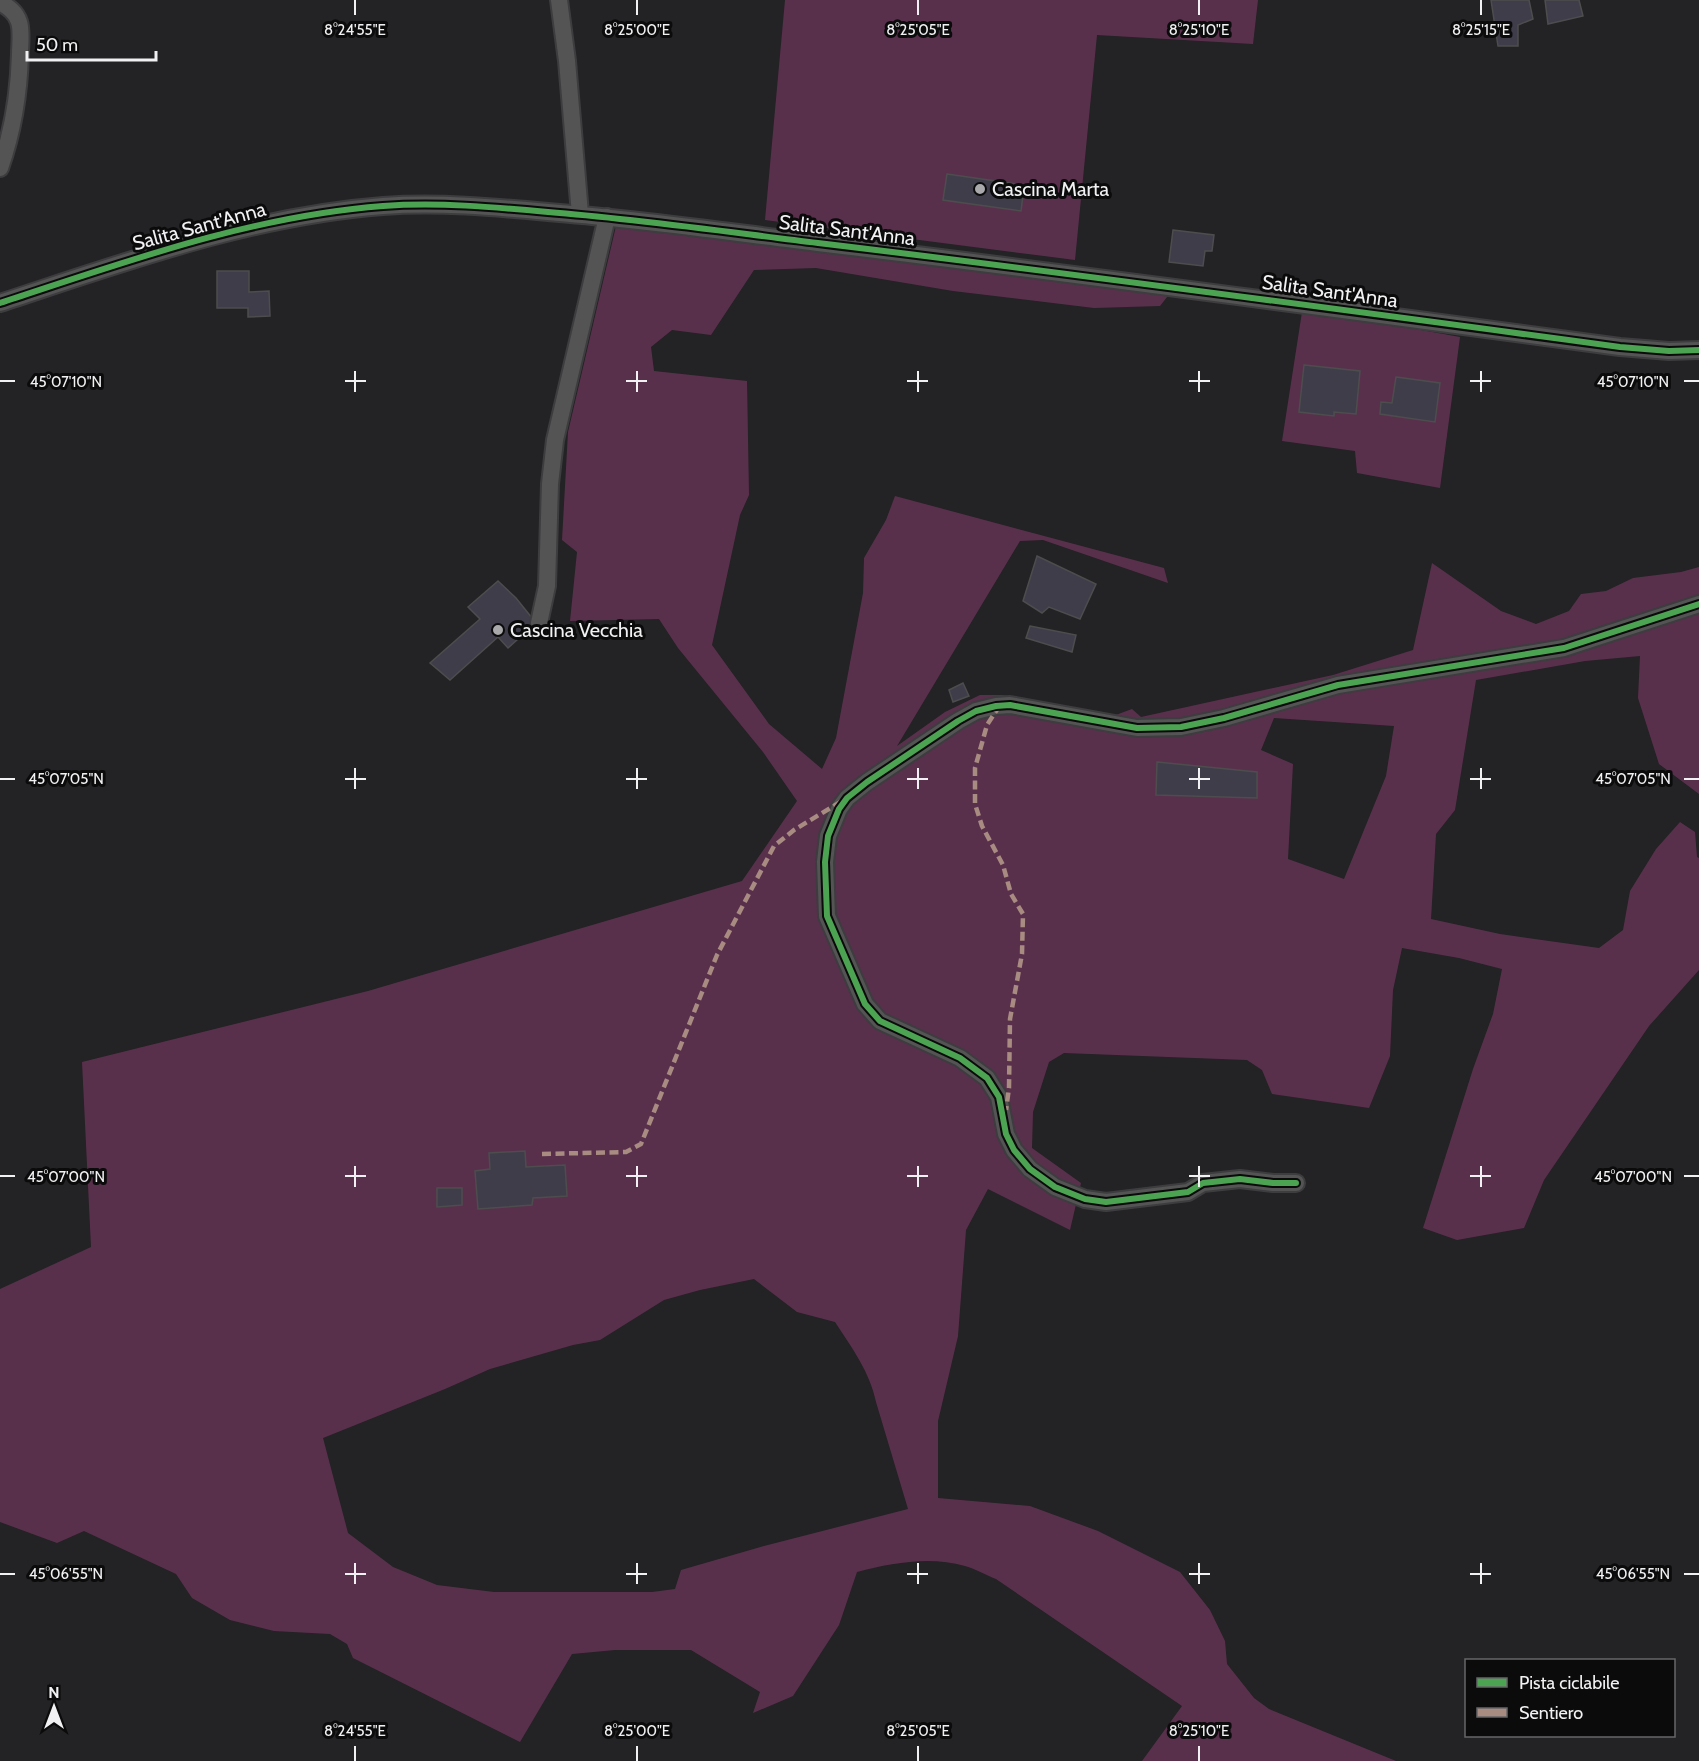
<svg xmlns="http://www.w3.org/2000/svg" width="1699" height="1761" viewBox="0 0 1699 1761" font-family="Cabin,sans-serif">
<style>
.green{fill:#59304c;fill-rule:evenodd}
.building{fill:#3f3d4a;stroke:#4d4d4e;stroke-width:1.5}
.lines{fill:none;stroke-linecap:round;stroke-linejoin:round}
.minor-casing{stroke:#3d3c3e;stroke-width:20}
.minor{stroke:#545455;stroke-width:16}
.quiet{stroke:#a88b81;stroke-width:4.5;stroke-dasharray:9 4.5;stroke-linecap:butt}
.cycleway-casing{stroke:#0b0b0c;stroke-width:10}
.cycleway{stroke:#4ca352;stroke-width:6}
.ticks{fill:none;stroke:#f1f0f2;stroke-width:2}
.poi-dot{fill:#a9a8aa;stroke:#0b0b0c;stroke-width:2}
.labels{text-anchor:middle;stroke-width:6;stroke-linejoin:round;paint-order:stroke}
.poi-label{font-size:20px;fill:#f1f0f2;stroke:#0b0b0c;text-anchor:start}
.street-label{font-size:20px;fill:#f1f0f2;stroke:#0b0b0c}
.ticks-label{font-size:15px;text-anchor:middle;fill:#f1f0f2;stroke:#0b0b0c;stroke-width:6;stroke-linejoin:round;paint-order:stroke}
</style>
<rect width="100%" height="100%" fill="#232224"/>
<!-- green -->
<g class="green">
<polygon points="785,0 1258,0 1253,44 1097,35 1075,260 765,220"/>
<path d="M 616,226 L 1171,292 L 1160,306 L 1094,308 L 953,291 L 816,268 L 754,270 L 711,335 L 672,330 L 651,347 L 654,371 L 747,381 L 749,495 L 740,515 L 712,645 L 769,724 L 822,769 L 836,738 L 863,593 L 864,558 L 886,520 L 895,496 L 1164,568 L 1168,583 L 1043,540 L 1020,541 L 897,746 L 945,712 L 980,695 L 1003,695 L 1113,716 L 1132,709 L 1141,717 L 1333,675 L 1413,650 L 1432,563 L 1501,611 L 1536,624 L 1569,611 L 1581,594 L 1606,591 L 1633,578 L 1681,572 L 1699,567 L 1699,794 L 1659,764 L 1638,698 L 1640,656 L 1585,661 L 1476,680 L 1455,810 L 1436,834 L 1431,919 L 1500,934 L 1599,948 L 1623,930 L 1630,891 L 1656,849 L 1680,822 L 1695,832 L 1697,857 L 1699,858 L 1699,970 L 1649,1026 L 1544,1180 L 1524,1228 L 1457,1240 L 1423,1228 L 1473,1069 L 1493,1014 L 1502,969 L 1459,958 L 1402,948 L 1393,990 L 1390,1056 L 1369,1108 L 1272,1094 L 1262,1070 L 1247,1060 L 1064,1053 L 1049,1062 L 1033,1112 L 1032,1148 L 1081,1183 L 1070,1230 L 988,1189 L 966,1230 L 958,1336 L 938,1421 L 938,1498 L 1030,1506 L 1098,1531 L 1180,1572 L 1210,1610 L 1225,1641 L 1227,1664 L 1254,1698 L 1269,1709 L 1396,1761 L 1142,1761 L 1182,1706 L 996,1579 C 986,1575 976,1569 965,1566 C 930,1556 892,1563 857,1572 L 839,1625 L 793,1696 L 753,1713 L 760,1692 L 691,1650 L 615,1650 L 572,1654 L 520,1742 L 353,1658 L 347,1644 L 330,1634 L 274,1631 L 230,1620 L 192,1598 L 176,1574 L 84,1531 L 57,1543 L 0,1522 L 0,1289 L 91,1247 L 82,1062 L 368,991 L 742,881 L 797,801 L 763,752 L 678,648 L 659,619 L 570,621 L 577,552 L 562,540 L 568,432 ZM 1274,718 L 1394,726 L 1386,776 L 1344,879 L 1288,859 L 1293,764 L 1261,750 ZM 754,1279 L 797,1312 L 835,1322 C 852,1348 870,1372 876,1402 L 908,1509 L 764,1546 L 681,1570 L 675,1589 L 652,1592 L 494,1592 L 437,1585 L 393,1567 L 348,1533 L 323,1438 L 445,1389 L 490,1369 L 573,1345 L 600,1340 L 664,1300 L 700,1290 Z"/>
<polygon points="1302,312 1377,322 1460,337 1440,488 1357,473 1355,451 1282,441"/>
</g>
<!-- building -->
<g class="building">
<polygon points="1491,0 1529,0 1533,19 1518,25 1518,46 1498,46"/>
<polygon points="1545,0 1579,0 1583,16 1548,24"/>
<polygon points="947,174 1016,184 1015,194 1023,195 1021,211 943,200"/>
<polygon points="1173,230 1214,235 1212,251 1205,251 1203,266 1169,262"/>
<polygon points="217,271 249,271 249,292 269,291 270,316 248,317 248,308 217,308"/>
<polygon points="1304,365 1360,371 1356,414 1334,412 1334,416 1299,412"/>
<polygon points="1396,377 1440,383 1435,422 1380,414 1381,402 1392,403"/>
<polygon points="1037,556 1096,584 1080,619 1049,607 1042,613 1023,601"/>
<polygon points="498,581 516,598 536,623 508,648 498,637 450,680 430,663 480,619 468,607"/>
<polygon points="1030,626 1076,635 1072,652 1026,638"/>
<polygon points="963,683 969,696 953,702 949,690"/>
<polygon points="1157,762 1257,772 1257,798 1156,795"/>
<polygon points="525,1151 526,1167 565,1165 567,1196 533,1198 532,1205 478,1209 475,1171 490,1169 489,1153"/>
<polygon points="437,1188 462,1188 462,1205 437,1207"/>
</g>
<g class="lines">
<defs>
<g id="minor">
<polyline points="559,0 567,61 580,214"/>
<path d="M 0,2 C 8,7 16,12 19,22 C 22,31 20,44 20,54 C 19,93 13,131 0,168"/>
<path d="M 0,303 C 125,262 251,216 383,206 C 438,202 493,207 548,212 C 638,219 728,232 818,243 C 1086,275 1353,311 1620,347 L 1669,351 L 1699,350"/>
<polyline points="539,623 547,586 550,484 555,440 607,217"/>
<polyline points="1296,1183 1273,1183 1240,1179 1203,1183 1188,1192 1106,1202 1085,1199 1055,1187 1030,1169 1014,1150 1006,1134 999,1097 987,1078 960,1058 880,1021 865,1004 827,916 825,862 828,836 839,809 847,798 867,782 958,721 976,711 996,706 1010,705 1137,728 1181,727 1224,718 1338,685 1564,648 1699,604"/>
</g>
</defs>
<!-- minor casing -->
<use href="#minor" class="minor-casing"/>
<!-- minor -->
<use href="#minor" class="minor"/>
<!-- quiet -->
<g class="quiet">
<polyline points="1000,705 987,725 975,768 975,804 982,826 1003,865 1011,894 1023,914 1022,954 1010,1019 1009,1088 1006,1110"/>
<polyline points="542,1154 626,1152 641,1144 717,955 774,846 794,830 842,801"/>
</g>
<defs>
<g id="cycleway">
<path d="M 0,303 C 125,262 251,216 383,206 C 438,202 493,207 548,212 C 638,219 728,232 818,243 C 1086,275 1353,311 1620,347 L 1669,351 L 1699,350"/>
<polyline points="1296,1183 1273,1183 1240,1179 1203,1183 1188,1192 1106,1202 1085,1199 1055,1187 1030,1169 1014,1150 1006,1134 999,1097 987,1078 960,1058 880,1021 865,1004 827,916 825,862 828,836 839,809 847,798 867,782 958,721 976,711 996,706 1010,705 1137,728 1181,727 1224,718 1338,685 1564,648 1699,604"/>
</g>
</defs>
<!-- cycleway casing -->
<use href="#cycleway" class="cycleway-casing"/>
<!-- cycleway -->
<use href="#cycleway" class="cycleway"/>
</g>
<!-- ticks -->
<path class="ticks" d="M 355,0 L 355,15M 637,0 L 637,15M 918,0 L 918,15M 1199,0 L 1199,15M 1481,0 L 1481,15M 355,371 L 355,392M 637,371 L 637,392M 918,371 L 918,392M 1199,371 L 1199,392M 1481,371 L 1481,392M 0,381 L 15,381M 345,381 L 366,381M 626,381 L 647,381M 907,381 L 928,381M 1189,381 L 1210,381M 1470,381 L 1491,381M 1684,381 L 1699,381M 355,768 L 355,789M 637,768 L 637,789M 918,768 L 918,789M 1199,768 L 1199,789M 1481,768 L 1481,789M 0,779 L 15,779M 345,779 L 366,779M 626,779 L 647,779M 907,779 L 928,779M 1189,779 L 1210,779M 1470,779 L 1491,779M 1684,779 L 1699,779M 355,1166 L 355,1187M 637,1166 L 637,1187M 918,1166 L 918,1187M 1199,1166 L 1199,1187M 1481,1166 L 1481,1187M 0,1176 L 15,1176M 345,1176 L 366,1176M 626,1176 L 647,1176M 907,1176 L 928,1176M 1189,1176 L 1210,1176M 1470,1176 L 1491,1176M 1684,1176 L 1699,1176M 355,1563 L 355,1584M 637,1563 L 637,1584M 918,1563 L 918,1584M 1199,1563 L 1199,1584M 1481,1563 L 1481,1584M 0,1574 L 15,1574M 345,1574 L 366,1574M 626,1574 L 647,1574M 907,1574 L 928,1574M 1189,1574 L 1210,1574M 1470,1574 L 1491,1574M 1684,1574 L 1699,1574M 355,1746 L 355,1761M 637,1746 L 637,1761M 918,1746 L 918,1761M 1199,1746 L 1199,1761"/>
<!-- markers -->
<g class="poi-dot">
<circle cx="980" cy="189" r="6"/>
<circle cx="498" cy="630" r="6"/>
</g>
<g class="labels">
<!-- poi labels -->
<g class="poi-label">
<text x="992" y="196">Cascina Marta</text>
<text x="510" y="637">Cascina Vecchia</text>
</g>
<!-- street labels -->
<g class="street-label">
<text transform="translate(199 226) rotate(-15)" y="7">Salita Sant'Anna</text>
<text transform="translate(847 230) rotate(7)" y="7">Salita Sant'Anna</text>
<text transform="translate(1330 291) rotate(8)" y="7">Salita Sant'Anna</text>
</g>
</g>
<g class="ticks-label">
<text x="355" y="35">8°24'55"E</text>
<text x="637" y="35">8°25'00"E</text>
<text x="918" y="35">8°25'05"E</text>
<text x="1199" y="35">8°25'10"E</text>
<text x="1481" y="35">8°25'15"E</text>
<text x="66" y="387">45°07'10"N</text>
<text x="1633" y="387">45°07'10"N</text>
<text x="66" y="784">45°07'05"N</text>
<text x="1633" y="784">45°07'05"N</text>
<text x="66" y="1182">45°07'00"N</text>
<text x="1633" y="1182">45°07'00"N</text>
<text x="66" y="1579">45°06'55"N</text>
<text x="1633" y="1579">45°06'55"N</text>
<text x="355" y="1736">8°24'55"E</text>
<text x="637" y="1736">8°25'00"E</text>
<text x="918" y="1736">8°25'05"E</text>
<text x="1199" y="1736">8°25'10"E</text>
</g>
<!-- legend -->
<rect x="1465" y="1659" width="210" height="78" fill="#0b0b0c" stroke="#676768" stroke-width="1.5"/>
<rect x="1477" y="1678" width="30" height="9" fill="#4ca352" stroke="#676768" stroke-width="1.5"/>
<text x="1519" y="1689" font-size="18" fill="#f1f0f2">Pista ciclabile</text>
<rect x="1477" y="1708" width="30" height="9" fill="#a88b81" stroke="#676768" stroke-width="1.5"/>
<text x="1519" y="1719" font-size="18" fill="#f1f0f2">Sentiero</text>
<!-- north arrow -->
<g transform="translate(54 1707)" stroke="#0b0b0c" stroke-width="4.5" paint-order="stroke">
<path d="M0-4.5L10 22L0 15L-10 22Z" fill="#f1f0f2"/>
<text y="-9" font-size="16" font-weight="bold" text-anchor="middle" fill="#f1f0f2">N</text>
</g>
<!-- scale -->
<path d="M27 51v9h129v-9" fill="none" stroke="#f1f0f2" stroke-width="3"/>
<text x="36" y="51" font-size="18" fill="#f1f0f2" stroke="#0b0b0c" stroke-width="4.5" paint-order="stroke">50 m</text>
</svg>
